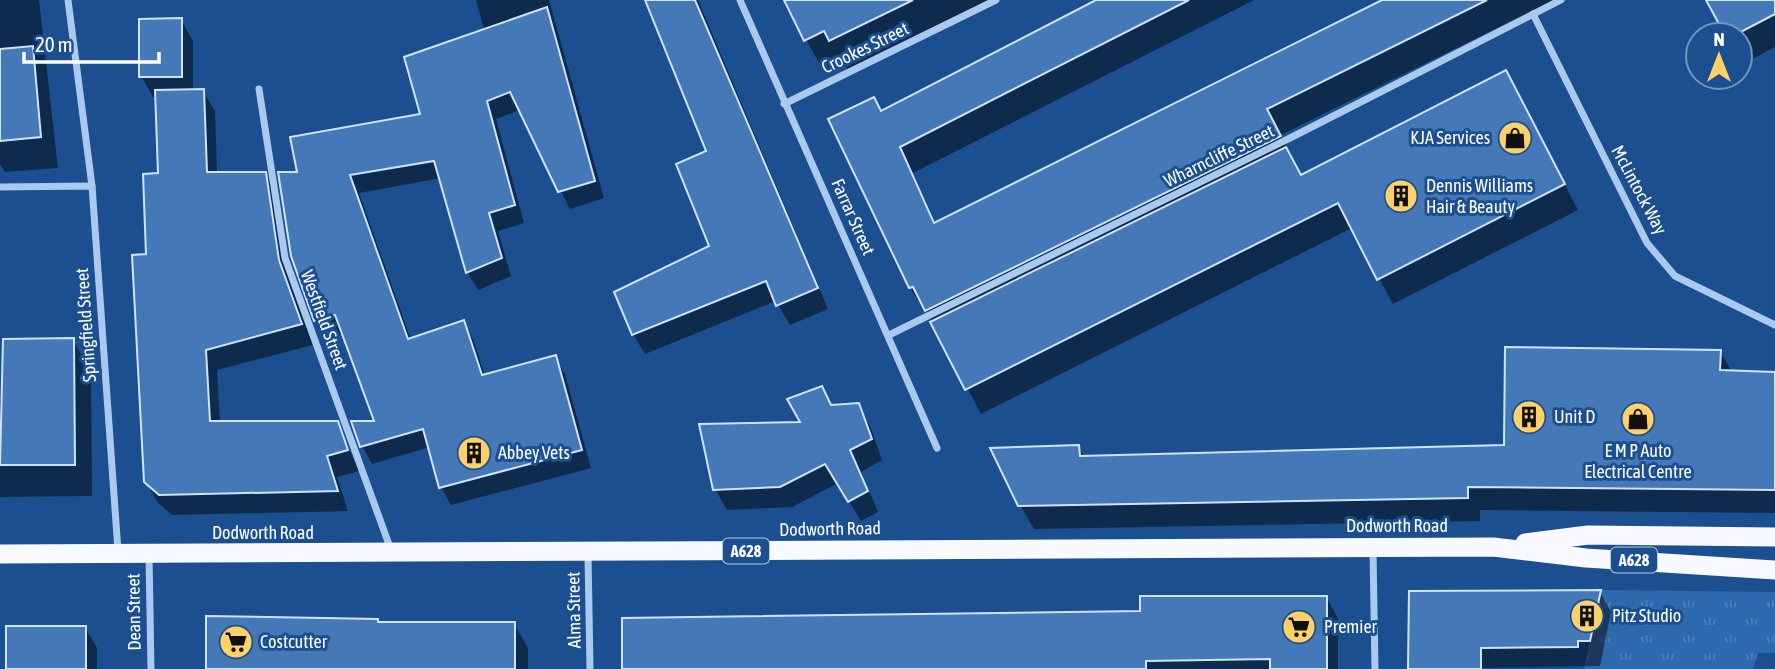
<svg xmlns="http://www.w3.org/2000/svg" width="1775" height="669" viewBox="0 0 1775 669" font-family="'Asap Condensed',sans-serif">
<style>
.grass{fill:url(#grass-tufts)}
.shadow{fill:#0007}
.building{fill:#4478b7;stroke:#cfe3fa;stroke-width:2}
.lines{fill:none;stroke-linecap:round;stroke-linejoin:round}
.minor{stroke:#a9c9ee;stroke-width:7}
.trunk{stroke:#f8faff;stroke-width:19}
.labels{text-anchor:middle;stroke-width:6;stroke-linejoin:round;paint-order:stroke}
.shield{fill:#1b4f8f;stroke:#bbcadd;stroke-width:2}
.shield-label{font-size:16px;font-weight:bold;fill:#fff}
.street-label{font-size:18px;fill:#fff;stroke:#1b4f8f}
.poi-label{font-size:18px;fill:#fff;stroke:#1b4f8f;text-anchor:start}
</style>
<defs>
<pattern id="grass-tufts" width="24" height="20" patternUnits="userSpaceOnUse" patternTransform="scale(1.75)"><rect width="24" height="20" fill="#2e69ad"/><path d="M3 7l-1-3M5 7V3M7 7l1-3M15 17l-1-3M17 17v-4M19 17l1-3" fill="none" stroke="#4d80b9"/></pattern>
</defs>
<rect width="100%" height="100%" fill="#1b4f8f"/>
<!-- grass -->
<polygon class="grass" points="1601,590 1775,592 1775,653 1758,653 1753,669 1584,669"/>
<!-- shadow -->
<g class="shadow">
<polygon points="0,0 39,0 58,168 5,172 0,164"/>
<polygon points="476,0 549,0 604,198 570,209 520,110 496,119 524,223 498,231 511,276 478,290 468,273 441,178 359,193 411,340 463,322 473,339 485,376 555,357 565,374 591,468 451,505 441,487 430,447 372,464 362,446 376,423 343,333 326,338 316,320 299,174 423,115 485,33"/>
<polygon points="646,0 698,0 828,309 790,325 776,301 645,354 633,334 711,247 709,152"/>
<polygon points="785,0 994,0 849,71 843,62 823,71"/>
<polygon points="1101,0 1254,0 913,173 936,224 1387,0 1553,0 1281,135 1301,177 1506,72 1578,210 1393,304 1352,228 981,414 933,322 910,288 881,113"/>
<polygon points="1708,0 1775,0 1775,47 1743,64 1740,59 1740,35 1727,35"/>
<polygon points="181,20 193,41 193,91 203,91 215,111 217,174 265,174 277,194 290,282 313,345 217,370 220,423 337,423 359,471 337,477 348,511 172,515 158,503 146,482 148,256 159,175 157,97 153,97 141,76"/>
<polygon points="73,340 91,372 92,496 0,497 0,400 5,400"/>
<polygon points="1720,351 1732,372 1775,373 1775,513 1480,510 1480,521 1034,529 1020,505 1078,447 1085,458 1505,447"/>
<polygon points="821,388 832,407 858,405 870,426 882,460 861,472 878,512 861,521 838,483 792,507 727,510 715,489 803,423"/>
<polygon points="1600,592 1611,612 1600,666 1411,669"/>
<polygon points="1326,597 1338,618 1338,669 624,669 1142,612"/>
<polygon points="379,624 514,624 528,648 528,669 207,669"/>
<polygon points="85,627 97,648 97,669 8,669"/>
</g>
<!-- building -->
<g class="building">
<polygon points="645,0 695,0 818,288 776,306 766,281 632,335 614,292 709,246 676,164 706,151"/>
<polygon points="784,0 913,0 829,41 824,31 804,41"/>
<polygon points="1096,0 1189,0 900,147 934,223 1382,0 1487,0 1267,109 1281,136 925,311 913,287 909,288 828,119 874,97 881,111"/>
<polygon points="1706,0 1775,0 1775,14 1735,35 1725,35"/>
<polygon points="547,7 595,181 558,192 510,92 487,101 515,205 489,213 502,258 466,273 434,161 350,175 408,339 464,320 482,375 556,355 582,450 439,488 423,429 360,447 351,421 374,421 335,315 314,321 291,256 278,172 297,172 290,137 420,114 404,57"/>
<polygon points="182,18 182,77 139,77 139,19"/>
<polygon points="33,46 41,137 0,141 0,49"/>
<polygon points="1506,70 1565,184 1377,280 1338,203 965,390 930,322 1286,147 1301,175"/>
<polygon points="204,89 207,172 266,172 279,260 302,324 206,350 210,421 338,421 348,450 327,456 338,491 159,495 144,482 132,255 146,254 143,174 158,173 155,90"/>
<polygon points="74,338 75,465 0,465 3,339"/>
<polygon points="1505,347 1721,350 1720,370 1775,372 1775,490 1468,487 1468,498 1018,506 990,448 1079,445 1080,456 1504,445"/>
<polygon points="822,386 831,405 859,403 872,439 850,450 868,491 848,502 825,464 780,487 713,490 699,424 800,422 787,399"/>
<polygon points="1601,590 1590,641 1578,641 1578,647 1481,648 1481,669 1408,669 1409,591"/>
<polygon points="1140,596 1327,596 1327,669 1270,669 1270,659 1146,661 1146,669 622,669 622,618 1140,611"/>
<polygon points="206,616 378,619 378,622 515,622 515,669 206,669"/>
<rect x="6" y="626" width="80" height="43"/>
</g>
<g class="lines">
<!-- minor -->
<g class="minor">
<polyline points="68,0 92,186"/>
<polyline points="740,0 937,448"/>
<polyline points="1533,14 1647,243 1675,276 1775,325"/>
<polyline points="259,89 285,258 391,550"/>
<polyline points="784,104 996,0"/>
<polyline points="0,187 92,186 118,551"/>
<polyline points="889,335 1296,135 1561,0"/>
<polyline points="1373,551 1375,669"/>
<polyline points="588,554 590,669"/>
<polyline points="149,555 151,669"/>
</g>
<!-- trunk -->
<g class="trunk">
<polyline points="1525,543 1588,535 1775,537"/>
<polyline points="0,554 1493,547 1586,558 1775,570"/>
</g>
</g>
<!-- icons -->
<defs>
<symbol id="shop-disc" viewBox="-11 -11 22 22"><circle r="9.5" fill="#ffd166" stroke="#1b4f8f"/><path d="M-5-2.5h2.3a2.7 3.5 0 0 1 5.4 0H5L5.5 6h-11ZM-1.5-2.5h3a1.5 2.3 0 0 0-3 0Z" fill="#111"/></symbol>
<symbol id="building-disc" viewBox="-11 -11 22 22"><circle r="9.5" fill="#ffd166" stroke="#1b4f8f"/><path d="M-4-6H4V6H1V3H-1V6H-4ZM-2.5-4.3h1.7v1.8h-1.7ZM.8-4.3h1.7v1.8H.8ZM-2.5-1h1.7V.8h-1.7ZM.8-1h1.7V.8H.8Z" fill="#111"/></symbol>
<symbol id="supermarket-disc" viewBox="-11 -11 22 22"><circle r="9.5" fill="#ffd166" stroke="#1b4f8f"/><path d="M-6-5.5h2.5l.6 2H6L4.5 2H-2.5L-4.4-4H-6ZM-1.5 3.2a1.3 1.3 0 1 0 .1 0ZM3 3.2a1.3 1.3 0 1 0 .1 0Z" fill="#111"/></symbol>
</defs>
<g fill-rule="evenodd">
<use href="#shop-disc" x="1496" y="119" width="38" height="38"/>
<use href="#building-disc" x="1382" y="177" width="38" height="38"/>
<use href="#building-disc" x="1510" y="398" width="38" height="38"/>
<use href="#shop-disc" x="1619" y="400" width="38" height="38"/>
<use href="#building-disc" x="455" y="434" width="38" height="38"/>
<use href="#building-disc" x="1568" y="597" width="38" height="38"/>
<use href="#supermarket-disc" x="1280" y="608" width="38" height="38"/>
<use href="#supermarket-disc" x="217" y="623" width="38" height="38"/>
</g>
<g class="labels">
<!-- shield labels -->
<g class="shield">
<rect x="723" y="538.5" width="46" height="25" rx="5"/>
<rect x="1611" y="547.5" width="46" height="25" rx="5"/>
</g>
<g class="shield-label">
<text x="746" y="557">A628</text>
<text x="1634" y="566">A628</text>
</g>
<!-- street labels -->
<g class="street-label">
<text transform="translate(865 48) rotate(-26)" y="6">Crookes Street</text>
<text transform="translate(1219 156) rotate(-26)" y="6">Wharncliffe Street</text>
<text transform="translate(1639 190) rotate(62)" y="6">McLintock Way</text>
<text transform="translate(853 217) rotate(66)" y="6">Farrar Street</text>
<text transform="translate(324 320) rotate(70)" y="6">Westfield Street</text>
<text transform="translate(86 325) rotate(-94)" y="6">Springfield Street</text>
<text x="1397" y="532">Dodworth Road</text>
<text transform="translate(830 529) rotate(-1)" y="6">Dodworth Road</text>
<text x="263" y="539">Dodworth Road</text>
<text transform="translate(574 610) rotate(-91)" y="6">Alma Street</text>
<text transform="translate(134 612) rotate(-91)" y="6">Dean Street</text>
</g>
<!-- poi labels -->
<g class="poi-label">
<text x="1490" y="144" text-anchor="end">KJA Services</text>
<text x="1426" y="192">Dennis Williams<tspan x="1426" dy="21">Hair &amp; Beauty</tspan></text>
<text x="1554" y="423">Unit D</text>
<text x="1638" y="457" text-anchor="middle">E M P Auto<tspan x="1638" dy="21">Electrical Centre</tspan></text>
<text x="498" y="459">Abbey Vets</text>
<text x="1612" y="622">Pitz Studio</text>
<text x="1324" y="633">Premier</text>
<text x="260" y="648">Costcutter</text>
</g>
</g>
<!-- north arrow -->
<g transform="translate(1719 56)"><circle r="33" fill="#1b4f8f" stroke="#7695bc" stroke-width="2"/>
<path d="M0-5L12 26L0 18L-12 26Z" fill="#ffd166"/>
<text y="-10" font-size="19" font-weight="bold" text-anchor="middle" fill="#ffffff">N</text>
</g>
<!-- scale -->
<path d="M24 52v10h135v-10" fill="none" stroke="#ffffff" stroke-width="3.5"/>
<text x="35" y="52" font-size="21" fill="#ffffff" stroke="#1b4f8f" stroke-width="5" paint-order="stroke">20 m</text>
</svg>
